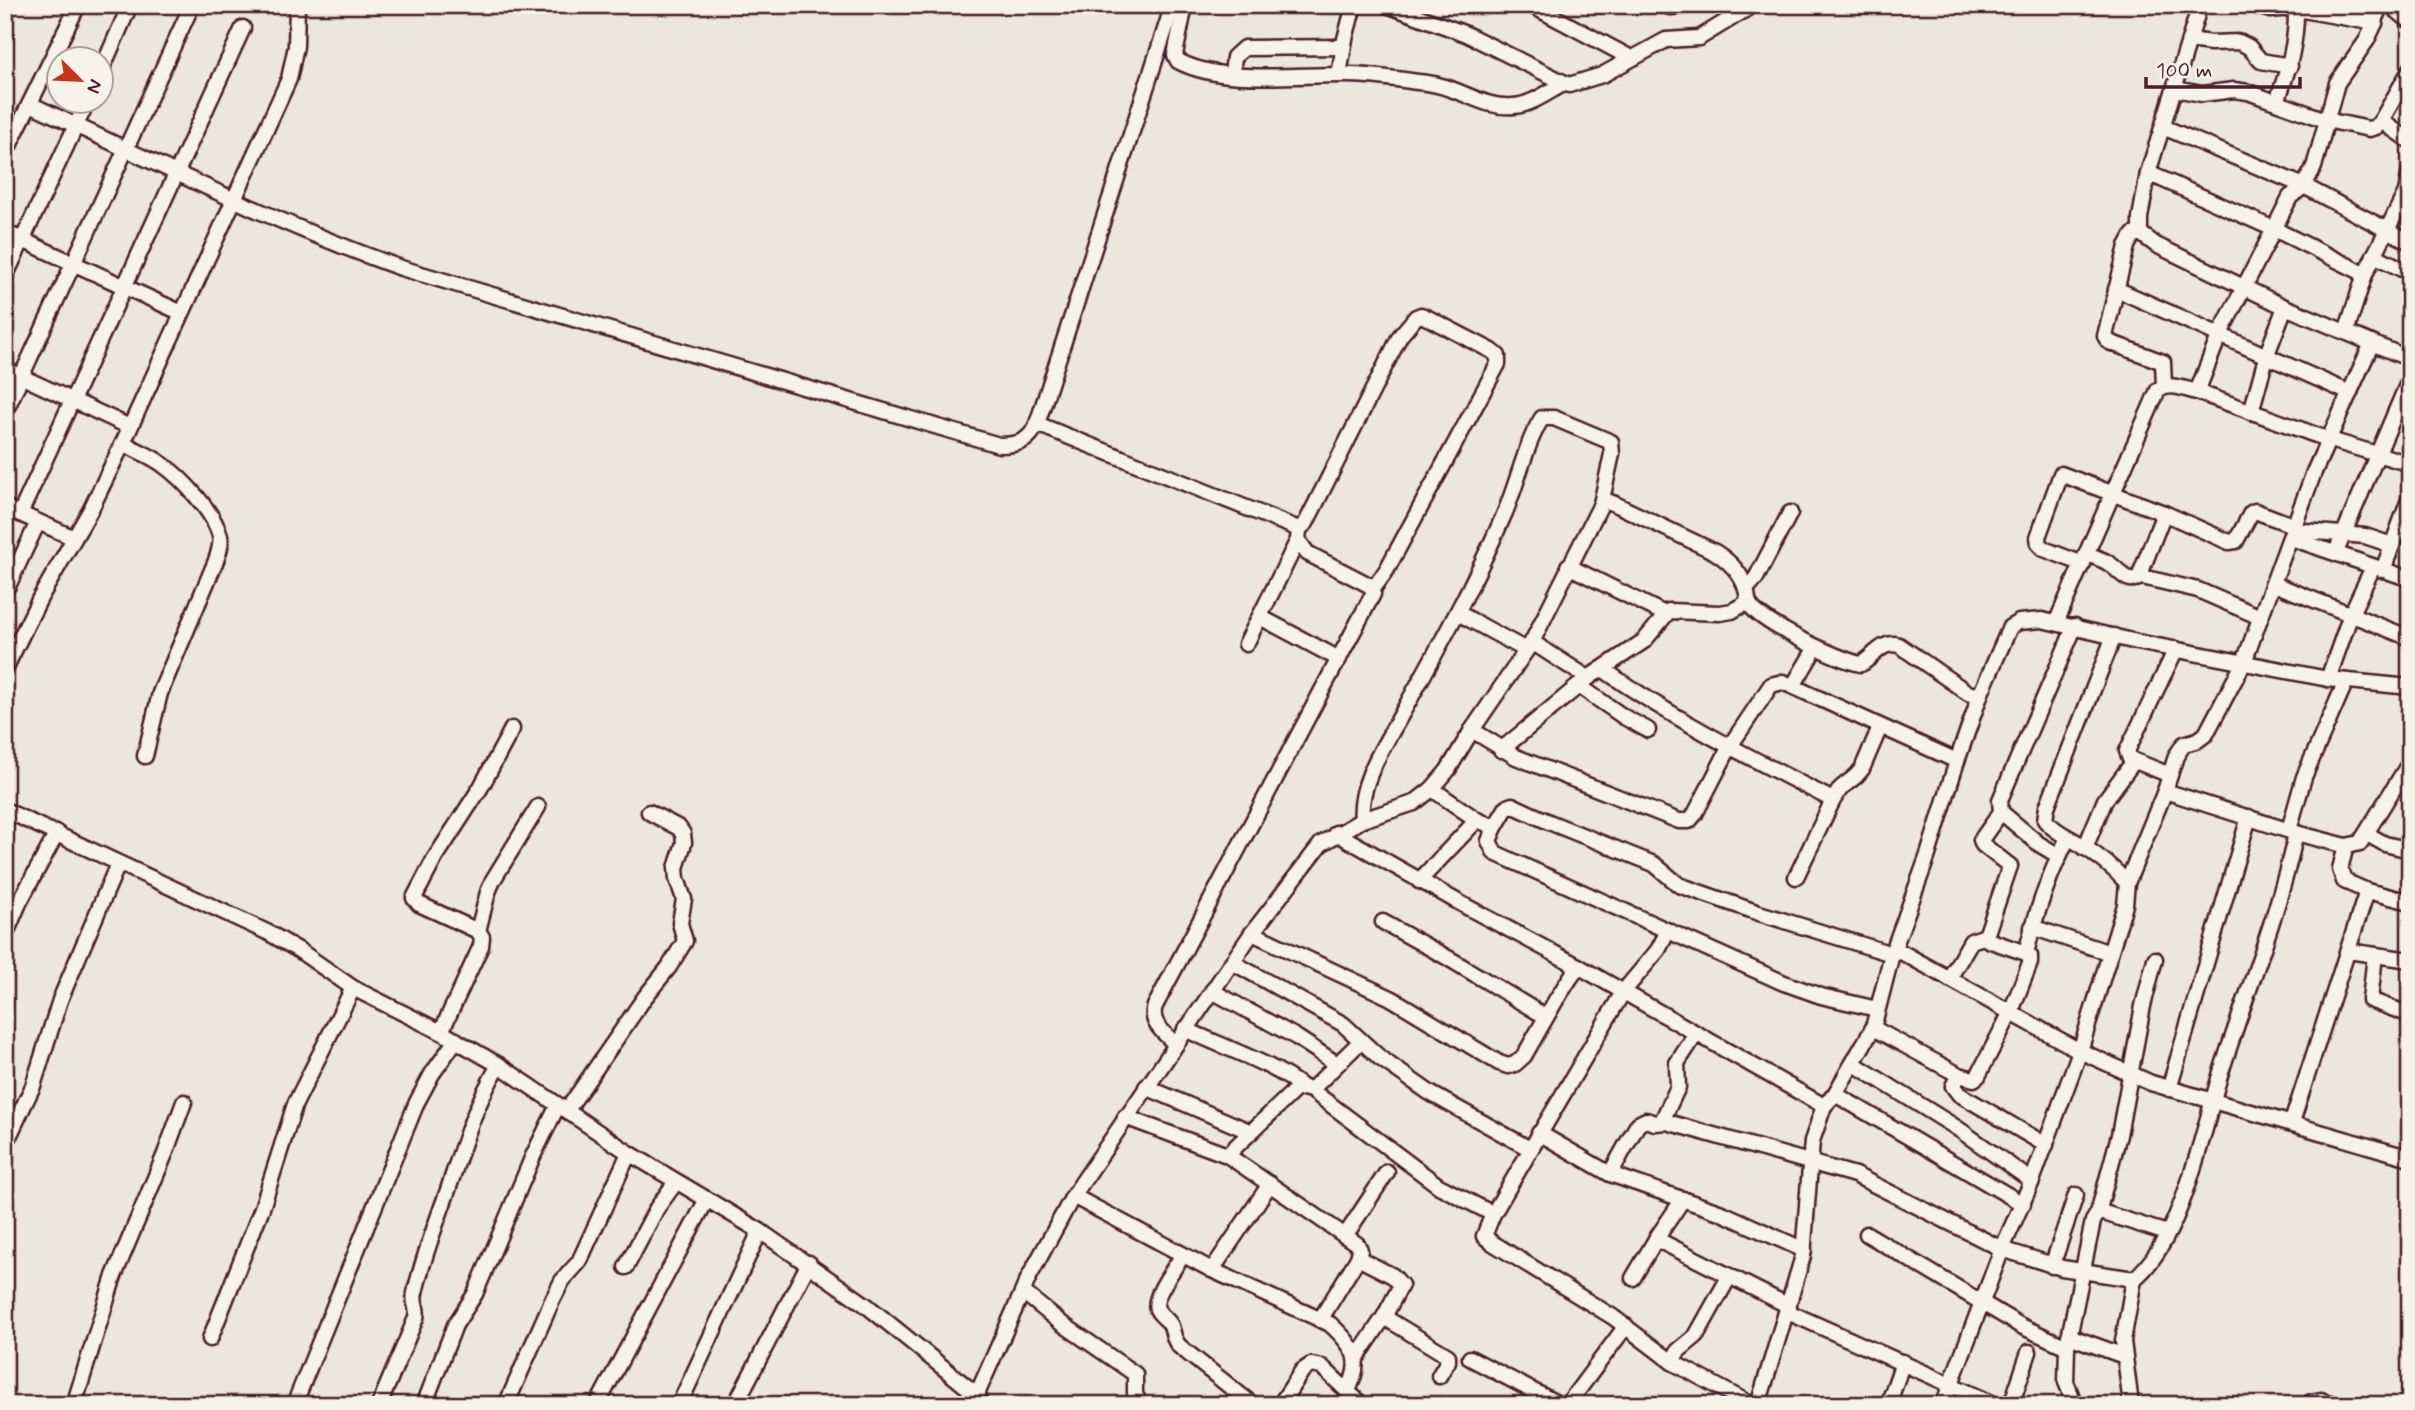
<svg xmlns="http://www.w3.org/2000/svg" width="2415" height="1410" viewBox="0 0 2415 1410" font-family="Mynerve,sans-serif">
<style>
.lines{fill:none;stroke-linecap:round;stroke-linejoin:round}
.minor-casing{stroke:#4a1f2b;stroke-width:19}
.minor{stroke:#f7f3e8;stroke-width:14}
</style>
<rect width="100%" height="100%" fill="#ece6dd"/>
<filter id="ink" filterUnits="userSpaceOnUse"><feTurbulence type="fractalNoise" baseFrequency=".0143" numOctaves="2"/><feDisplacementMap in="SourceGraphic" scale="14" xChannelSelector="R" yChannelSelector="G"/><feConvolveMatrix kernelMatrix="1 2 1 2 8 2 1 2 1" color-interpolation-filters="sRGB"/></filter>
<g filter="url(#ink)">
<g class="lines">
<defs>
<g id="minor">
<path d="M 1185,5 L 1175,55 L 1178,61 C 1223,85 1297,74 1347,75 C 1374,75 1401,80 1427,83 C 1458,86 1482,109 1514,106 C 1531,105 1548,92 1563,84"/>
<polyline points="1387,5 1466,34 1569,85 1602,75 1666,40 1699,38 1753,5"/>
<polyline points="1531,5 1631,58"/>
<polyline points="1663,5 1671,7 1694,5"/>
<polyline points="2200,5 2148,173 2140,218 2140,233 2156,245 2285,307 2410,359"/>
<polyline points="2253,5 2270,10 2292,8 2375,23"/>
<polyline points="2390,5 2410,21"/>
<polyline points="2189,40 2211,43 2239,42 2249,47 2261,61 2290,66"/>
<polyline points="102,69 130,5"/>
<polyline points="1232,74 1234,57 1244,48 1343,47"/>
<polyline points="1339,75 1345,39 1354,5"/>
<polyline points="2175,89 2202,94 2234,90 2248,92 2326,120 2369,129 2376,127 2381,121 2410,70"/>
<path d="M 2277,102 C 2289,67 2297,43 2296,5"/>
<path d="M 30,104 C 153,161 274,223 401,268 L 999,445 C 1018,445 1029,442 1037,424 L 1173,5"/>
<polyline points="2381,121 2410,141"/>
<polyline points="2163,127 2304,186 2410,242"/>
<polyline points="5,154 78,5"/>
<polyline points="2148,173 2274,229 2365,274"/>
<polyline points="5,232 182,313"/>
<polyline points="2140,233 2133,235 2127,246 2105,336 2109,342 2163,362 2164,386"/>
<polyline points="2374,255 2410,273"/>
<polyline points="5,277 87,102"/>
<polyline points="2116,289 2350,393"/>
<polyline points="2346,332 2365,274 2406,192 2410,170"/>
<polyline points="5,369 130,427"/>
<polyline points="2197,392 2327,439 2410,464"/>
<polyline points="5,412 192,5"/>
<polyline points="2251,412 2267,354 2285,307"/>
<polyline points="1037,424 1299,529 1306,523 1400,336 1416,317 1421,315 1430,319 1492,351 1498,356 1498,364 1386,571 1373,589"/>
<path d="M 123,443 C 135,450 150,455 162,464 C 182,478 214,512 220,536 C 222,545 218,555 215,563 L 160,693 L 145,756"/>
<polyline points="5,507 74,538"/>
<polyline points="2164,513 2141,572 2142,577 2198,590 2260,617"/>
<polyline points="20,514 243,28"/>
<polyline points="2293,530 2365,536 2392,545"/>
<polyline points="2291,538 2410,579"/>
<polyline points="2336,552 2410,378"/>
<path d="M 2087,554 C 2094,557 2102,559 2108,563 C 2121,570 2125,585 2142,577"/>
<polyline points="2083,564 2044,549 2039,544 2038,537 2061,474 2164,513 2229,542 2236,541 2251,513 2255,511 2295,526"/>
<polyline points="1568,566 1665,614"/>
<polyline points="2383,570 2410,497"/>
<polyline points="2274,584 2410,638"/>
<polyline points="8,586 38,522"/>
<polyline points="1746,589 1756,578 1790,513"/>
<polyline points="1458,613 1526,650"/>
<polyline points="1260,617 1339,659"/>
<path d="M 2056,623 L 2158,390 C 2170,382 2184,389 2197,392 L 2219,336 L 2274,229 L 2290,197 L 2304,186 L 2314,167 L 2337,83 L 2367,40 L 2375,23 L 2379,5"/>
<polyline points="1532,642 1588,678"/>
<polyline points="1246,644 1298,540"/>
<polyline points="5,669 40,598 91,509 123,443 289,79 296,46 297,5"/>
<path d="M 1604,670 C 1676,721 1755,760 1833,800"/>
<polyline points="2328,679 2351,614 2373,567"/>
<polyline points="1579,686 1624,717 1648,730"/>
<polyline points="1793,686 1816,647"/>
<polyline points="1472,730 1516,757 1679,821 1689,821 1695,814 1730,746 1771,685 1783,682 1957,761"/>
<polyline points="1501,750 1588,678 1644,641 1669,611 1720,613 1732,611 1748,602"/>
<polyline points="2170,775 2130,759 2127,751 2176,649"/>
<polyline points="1432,789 1477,820 1495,827 1489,841 1495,853 1784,983 1821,996 1877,1009"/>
<polyline points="2165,791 2296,833"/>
<polyline points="5,810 269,933 300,951 353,988 441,1032 499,1065 629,1153 760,1231 866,1305 977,1395"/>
<path d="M 1362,820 C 1358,784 1383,748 1400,717 C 1437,651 1473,586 1503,517 C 1516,489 1526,442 1542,418 L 1554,418 L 1611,442 L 1612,454 L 1601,504"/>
<polyline points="1495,827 1507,807 1512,805 1549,822 1654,864 1679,885 1759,913 1892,954"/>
<polyline points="2289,830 2304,777 2346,681"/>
<polyline points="1336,833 1467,907 1578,966 1824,1106"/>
<polyline points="2367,834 2385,844 2410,850"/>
<polyline points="2346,846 2340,869 2344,881 2367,891 2410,902"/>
<polyline points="2085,848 2105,800 2134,761"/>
<polyline points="2059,856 2039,844 2001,812 2000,800 2075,626"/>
<polyline points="1796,877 1833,800 1841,788 1856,776 1862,769 1880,727"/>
<polyline points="1419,881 1477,820"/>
<polyline points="2127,883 2165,791 2176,756 2184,744 2198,740 2206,734 2244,662 2314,472 2372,343"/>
<polyline points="1383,922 1448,958 1546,1017"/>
<polyline points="2032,927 2110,953"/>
<polyline points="478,931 488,892 493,880 538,807"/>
<polyline points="1668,931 1658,950 1623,992 1493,1214 1484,1236 1491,1242 1613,1317 1672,1362 1752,1405"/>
<polyline points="1252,933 1391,998 1499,1063 1508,1066 1515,1064 1524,1056 1556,1000 1578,966"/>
<polyline points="5,936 19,903 57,833"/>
<polyline points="1894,948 2080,1051 2151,1083 2410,1158"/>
<polyline points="2348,951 2410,960"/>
<path d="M 2026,953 C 2036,913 2049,874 2068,838"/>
<polyline points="2375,955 2370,1000 2410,1015"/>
<polyline points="1232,962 1343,1024 1380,1058 1430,1093 1530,1149"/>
<polyline points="1949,979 1971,941 1986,936"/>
<polyline points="1212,991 1296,1037 1337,1064"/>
<polyline points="1873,1028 1959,1075 1974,1079 1978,1076 2010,1014 2030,963 2030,956 2026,953 1988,940 1986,936 2010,866 1983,845 1981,840 2001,812"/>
<path d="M 1185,1029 C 1220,1046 1275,1064 1303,1088"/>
<polyline points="441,1032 481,946 482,937 478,931 419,904 414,898 435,858 481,787 512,729"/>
<path d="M 1175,1044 C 1164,1032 1149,1023 1155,1006 L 1373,594 L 1373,589 L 1369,585 L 1307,553 L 1298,540 L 1299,529"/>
<polyline points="1854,1064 1957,1128 2032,1181"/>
<polyline points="1959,1075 1953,1086 1959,1094 2046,1145"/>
<polyline points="1146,1087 1251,1132"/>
<polyline points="2169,1089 2249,817"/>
<polyline points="1311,1090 1361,1041"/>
<polyline points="1835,1094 2023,1204"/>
<polyline points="567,1110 645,997 669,967 685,941 680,923 684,899 677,879 676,868 684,843 683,834 679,828 649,812"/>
<polyline points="1125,1117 1227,1155 1357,1244 1360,1250 1358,1258 1320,1320"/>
<polyline points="1662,1121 1678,1087 1677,1063 1696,1034"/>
<polyline points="2292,1122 2367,891"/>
<polyline points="1539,1133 1610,1174 1722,1213 1804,1250"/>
<polyline points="5,1145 33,1086 60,1000 118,864"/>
<polyline points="1227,1155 1295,1090 1303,1088 1311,1090 1439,1186 1493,1214"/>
<polyline points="1610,1174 1638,1124 1646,1120 1655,1123 1667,1122 1855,1175 2002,1249 2062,1268 2134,1279 2123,1341 2131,1405"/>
<path d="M 1073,1196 L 1212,1270 L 1330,1324 C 1355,1347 1364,1361 1347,1392"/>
<polyline points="2098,1213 2119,1135 2143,1006 2155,959"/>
<polyline points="1867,1234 2021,1326 2067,1347"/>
<polyline points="1345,1236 1387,1172"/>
<polyline points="1656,1239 1789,1306"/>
<path d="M 1183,1255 C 1176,1266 1152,1297 1157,1309 C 1160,1316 1168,1319 1171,1326 C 1174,1334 1173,1339 1179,1346 L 1253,1405"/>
<polyline points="2052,1266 2076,1195"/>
<polyline points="626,1267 657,1208 676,1182"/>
<polyline points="1212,1270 1270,1184"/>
<polyline points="1633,1278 1656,1239 1683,1199"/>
<path d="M 2134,1279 C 2184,1238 2203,1127 2223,1066 C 2248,989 2279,912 2296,833 L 2346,846 L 2360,843 L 2410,762"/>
<polyline points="1023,1292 1061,1323 1135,1374 1135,1394 1140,1405"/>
<polyline points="1788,1312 1996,1405"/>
<polyline points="1384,1317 1448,1356 1448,1361 1439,1376"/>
<polyline points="2069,1336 2124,1356"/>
<polyline points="210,1339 262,1208 295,1104 353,988"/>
<polyline points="1470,1358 1560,1405"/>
<polyline points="1356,1359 1384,1317 1401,1285 1393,1276 1358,1258"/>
<polyline points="1672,1362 1678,1351 1696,1336 1729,1277"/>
<polyline points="74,1405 114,1276 165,1154 184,1102"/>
<polyline points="294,1405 417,1102 432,1074 456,1040"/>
<path d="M 379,1405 L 416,1318 C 419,1307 412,1303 415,1293 C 423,1257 436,1224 448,1190 C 463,1145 474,1107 499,1065"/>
<polyline points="424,1405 455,1325 475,1294 533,1156 558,1105"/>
<polyline points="506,1405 551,1303 562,1281 579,1262 629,1153"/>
<polyline points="597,1405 707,1199"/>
<polyline points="679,1405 760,1231"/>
<polyline points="735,1405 809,1263"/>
<path d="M 982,1405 L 978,1400 L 978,1392 L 1029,1277 L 1073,1196 L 1252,933 L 1321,844 L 1362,820 L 1414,803 L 1432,789 L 1448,770 L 1472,730 L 1532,642 L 1601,504 L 1607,501 L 1615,504 L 1715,552 C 1729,561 1741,572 1746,589 C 1748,595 1747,600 1750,605 C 1761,623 1839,660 1861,664 C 1874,657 1882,640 1899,645 L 1968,693 L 1975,695 L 1981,693 L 2010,627 L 2019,622 L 2042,620 L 2137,642 L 2328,679 L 2410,687"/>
<polyline points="1280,1405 1302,1371 1311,1365 1322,1367 1362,1405"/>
<polyline points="1567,1405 1626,1326"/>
<polyline points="1758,1405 1803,1256 1812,1141 1824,1106 1835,1094 1873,1028 1892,954 1928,855 1957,761 1981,693"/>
<polyline points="1888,1405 1903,1362"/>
<path d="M 1943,1405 L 2002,1249 L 2032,1181 L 2080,1051 L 2125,905 L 2127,883 C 2113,867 2096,854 2078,843 C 2066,836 2054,831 2045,820 L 2047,807 L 2114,636"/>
<polyline points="2011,1405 2029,1352"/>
<polyline points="2075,1405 2066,1382 2067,1347 2093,1221 2098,1213 2104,1213 2167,1233"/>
<polyline points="2083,1405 2097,1405"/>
<polyline points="2310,1405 2311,1402 2321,1400 2335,1405"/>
</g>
</defs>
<!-- minor casing -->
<use href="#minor" class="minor-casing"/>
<!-- minor -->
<use href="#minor" class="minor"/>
</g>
</g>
<!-- margin -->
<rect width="2415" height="1410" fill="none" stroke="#f7f3e8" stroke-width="28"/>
<rect x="14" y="14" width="2387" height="1382" fill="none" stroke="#4a1f2b" stroke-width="2.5" filter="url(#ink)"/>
<!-- north arrow -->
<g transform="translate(80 80) rotate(114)"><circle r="33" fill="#f7f3e8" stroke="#b29e9c" stroke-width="2"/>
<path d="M0-5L12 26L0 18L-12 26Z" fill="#c8321e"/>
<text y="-10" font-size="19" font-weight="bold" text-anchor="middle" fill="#4a1f2b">N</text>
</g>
<!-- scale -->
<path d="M2146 77v10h154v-10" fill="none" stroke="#4a1f2b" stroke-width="3.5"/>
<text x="2156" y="77" font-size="21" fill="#4a1f2b" stroke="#f7f3e8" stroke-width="5" paint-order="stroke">100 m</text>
</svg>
